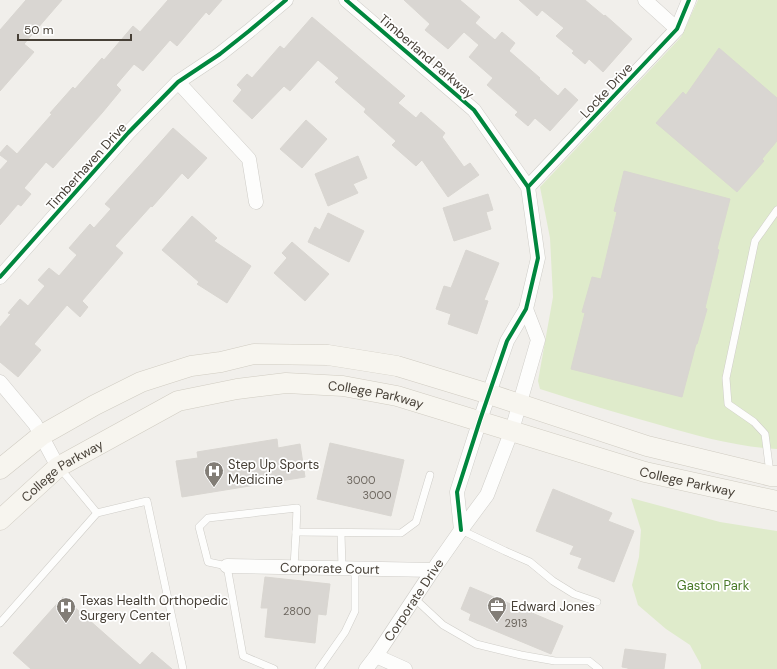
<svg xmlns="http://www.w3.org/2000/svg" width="777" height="669" viewBox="0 0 777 669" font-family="'DM Sans',sans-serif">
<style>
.green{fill:#dfebcb}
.building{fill:#d9d6d2;stroke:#d9d6d1}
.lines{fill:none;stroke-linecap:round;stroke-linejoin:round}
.service-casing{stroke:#cfcdc8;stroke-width:8}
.minor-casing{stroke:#cfcdc8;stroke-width:15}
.secondary-casing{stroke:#d0ccc2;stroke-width:21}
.service{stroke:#fdfdfc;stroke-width:7}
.minor{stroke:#fdfdfc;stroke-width:14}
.secondary{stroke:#f7f5ef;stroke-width:20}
.cycleway-casing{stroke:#fff;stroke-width:6}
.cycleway{stroke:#00873e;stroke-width:4}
.labels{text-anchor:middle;stroke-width:3.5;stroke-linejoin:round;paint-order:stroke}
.number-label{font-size:11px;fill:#6d675f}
.street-label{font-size:13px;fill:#474037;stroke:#fff}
.poi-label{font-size:13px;fill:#474037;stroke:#fff;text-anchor:start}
.park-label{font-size:13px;fill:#4a7a29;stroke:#fff}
</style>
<rect width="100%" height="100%" fill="#f1efeb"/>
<!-- green -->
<g class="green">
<path d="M 698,0 L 777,0 L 777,449 C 737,447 698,436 660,425 C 620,414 580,402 540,389 L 538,381 L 553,297 L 550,238 L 540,187 L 681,37 Z"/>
<polygon points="631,498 720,522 777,531 777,669 701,669 701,665 690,645 666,629 638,605 632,585 639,557 641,530"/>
</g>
<!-- building -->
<g class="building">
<polygon points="26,0 62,0 24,44 34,52 0,91 0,30"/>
<polygon points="168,0 222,0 209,15 206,12 177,46 170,40 143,71 134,64 116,85 121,90 102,113 53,168 46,162 24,188 31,194 21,206 18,204 0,225 0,170 8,161 0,155 0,153 7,145 17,154 52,114 50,113 73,87 75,89 102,58 104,60 133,26 140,32"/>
<polygon points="404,0 460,0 480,17 475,23 495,40 502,32 515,43 509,51 540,78 539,79 558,96 565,88 578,100 550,131 535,118 528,126 515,115 518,112 487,85 493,78 469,57 479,45 464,32 448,49 425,30 430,24"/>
<polygon points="519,0 585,0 604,16 605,15 632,39 603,72 589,59 585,64 572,53 574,51 556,36 564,28 542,10 537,16"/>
<polygon points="312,17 405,96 398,103 416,118 421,112 445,133 442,137 464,167 470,163 479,175 448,197 422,160 416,166 392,145 396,141 364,112 366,109 335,82 339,78 318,60 290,91 284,86 252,119 233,101 242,90 237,85 247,74 252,78 280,46 284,49"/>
<polygon points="719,48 777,98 777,141 762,159 764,161 737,192 656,123 683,92 686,95"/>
<polygon points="306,120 327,139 302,168 280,149"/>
<polygon points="173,128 207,158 188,179 182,173 152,207 151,206 115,246 123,253 82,301 88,307 80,317 67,305 34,344 41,350 18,377 0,362 0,327 11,314 8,313 20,299 28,306 45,286 38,280 49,268 59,276 77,255 69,248 90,224 94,228 111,209 105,204"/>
<polygon points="358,156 367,178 353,184 358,193 328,206 315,174"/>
<polygon points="624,171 730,199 717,249 719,250 705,308 707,309 697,344 696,344 682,397 571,369 585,313 582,312 592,277 601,279 617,212 614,211"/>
<polygon points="488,194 493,210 486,212 491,229 454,241 443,208"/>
<polygon points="328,213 364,231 349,262 308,242 315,227 320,230"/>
<polygon points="192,216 217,238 214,241 251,266 227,303 197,284 199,282 162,250"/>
<polygon points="292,242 329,274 305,301 274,273 287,258 282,253"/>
<polygon points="466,250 499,263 484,300 488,301 477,334 448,324 451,314 436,309 444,286 451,288"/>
<polygon points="277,439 278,448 300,444 305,477 182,497 176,461 198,458 197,452"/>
<polygon points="330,443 404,460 391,516 317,499"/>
<polygon points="553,489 612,513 608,521 634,531 614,582 578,568 582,558 570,554 574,546 536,531"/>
<polygon points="265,577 330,584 326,615 318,614 315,643 265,637 268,608 261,608"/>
<polygon points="470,587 563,626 551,654 469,620 471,614 461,609"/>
<polygon points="63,597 140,665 152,652 172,669 31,669 13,653"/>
<polygon points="625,649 666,654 664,669 628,669 628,668 622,667"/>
</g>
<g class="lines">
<defs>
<g id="service">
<polyline points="59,467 97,513"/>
<polyline points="770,473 765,434 754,422 728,404 726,378 755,241 777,210"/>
<polyline points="461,530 505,551 530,562 553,581 574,594 597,602"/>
<polyline points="341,533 342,568"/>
<polyline points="294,567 296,532"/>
<polyline points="414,598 443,625 476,644 521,655 555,661 589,661 599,669"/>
<polyline points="0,623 97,513 147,501 183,669"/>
<polyline points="274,669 243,656 227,566 208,562 199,527 208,518 297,508 296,532 401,533 416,522 430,475"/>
<polyline points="319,669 345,632 355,611 355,568"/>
</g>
<g id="minor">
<polyline points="346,0 474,110 528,187 538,258 526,309 507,341 480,420 457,492 461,530"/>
<polyline points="645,0 677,29"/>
<polyline points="178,82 249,159 256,202"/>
<polyline points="528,187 677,29 689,0"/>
<polyline points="0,277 128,133 178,82 220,54 249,31 286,0"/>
<polyline points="0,382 35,424 58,467"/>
<path id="s1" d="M 227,566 L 433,570"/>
<polyline points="376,656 405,669"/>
<path id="s2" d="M 366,669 L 376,656 L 433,570 L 461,530 L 487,495 L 512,430 L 538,340 L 526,309"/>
</g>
<g id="secondary">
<polyline points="0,469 42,435 95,405 141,382 191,366 221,362 254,354 328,355 397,366 489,394 647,446 771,476 777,476"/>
<path id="s3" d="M 0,520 L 58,467 L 178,401 L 237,389 L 286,383 L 343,386 L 397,396 L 645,472 L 777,501"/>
</g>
</defs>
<!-- service casing -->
<use href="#service" class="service-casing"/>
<!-- minor casing -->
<use href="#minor" class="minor-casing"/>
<!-- secondary casing -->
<use href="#secondary" class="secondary-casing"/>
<!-- service -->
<use href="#service" class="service"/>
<!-- minor -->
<use href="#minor" class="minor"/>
<!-- secondary -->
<use href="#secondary" class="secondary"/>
<defs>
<g id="cycleway">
<polyline points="346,0 474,110 528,187 538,258 526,309 507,341 480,420 457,492 461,530"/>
<polyline points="528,187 677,29 689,0"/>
<polyline points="0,277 128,133 178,82 220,54 249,31 286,0"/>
</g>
</defs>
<!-- cycleway casing -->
<use href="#cycleway" class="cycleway-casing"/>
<!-- cycleway -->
<use href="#cycleway" class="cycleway"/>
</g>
<!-- icons -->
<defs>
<symbol id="hospital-pin" viewBox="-11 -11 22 30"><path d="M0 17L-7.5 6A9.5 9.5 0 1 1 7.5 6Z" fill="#827d76" stroke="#fff"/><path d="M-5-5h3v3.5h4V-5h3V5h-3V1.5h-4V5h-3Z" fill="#fff"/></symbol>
<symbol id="office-pin" viewBox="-11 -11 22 30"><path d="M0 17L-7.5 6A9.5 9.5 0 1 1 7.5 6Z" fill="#827d76" stroke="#fff"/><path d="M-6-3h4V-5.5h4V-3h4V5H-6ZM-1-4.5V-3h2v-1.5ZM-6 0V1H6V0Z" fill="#fff"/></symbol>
</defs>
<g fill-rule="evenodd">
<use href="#hospital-pin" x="203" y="460" width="22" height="30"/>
<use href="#office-pin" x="486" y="595" width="22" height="30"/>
<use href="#hospital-pin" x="55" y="596" width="22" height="30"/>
</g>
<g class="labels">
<!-- number labels -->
<g class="number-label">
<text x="361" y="484">3000</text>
<text x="377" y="499">3000</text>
<text x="297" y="615">2800</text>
<text x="516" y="627">2913</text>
</g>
<!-- street labels -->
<g class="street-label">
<text transform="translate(427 56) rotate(41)" y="5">Timberland Parkway</text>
<text transform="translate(606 90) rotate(-47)" y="5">Locke Drive</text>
<text transform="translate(86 166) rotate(-48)" y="5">Timberhaven Drive</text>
<text dy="5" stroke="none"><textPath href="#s3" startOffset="416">College Parkway</textPath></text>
<text dy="5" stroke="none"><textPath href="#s3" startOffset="80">College Parkway</textPath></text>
<text dy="5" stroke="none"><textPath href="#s3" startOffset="740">College Parkway</textPath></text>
<text dy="5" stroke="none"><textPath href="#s1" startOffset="103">Corporate Court</textPath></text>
<text dy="5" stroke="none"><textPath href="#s2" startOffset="84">Corporate Drive</textPath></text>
</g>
<!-- poi labels -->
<g class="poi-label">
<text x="228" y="469">Step Up Sports<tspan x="228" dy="15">Medicine</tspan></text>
<text x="80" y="605">Texas Health Orthopedic<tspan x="80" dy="15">Surgery Center</tspan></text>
<text x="511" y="611">Edward Jones</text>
</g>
<!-- park labels -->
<g class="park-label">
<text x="713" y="590">Gaston Park</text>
</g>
</g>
<!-- scale -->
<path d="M18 34v6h113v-6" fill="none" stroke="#474037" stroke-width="2"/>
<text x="24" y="34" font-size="12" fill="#474037" stroke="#ffffff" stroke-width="3" paint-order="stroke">50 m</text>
</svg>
